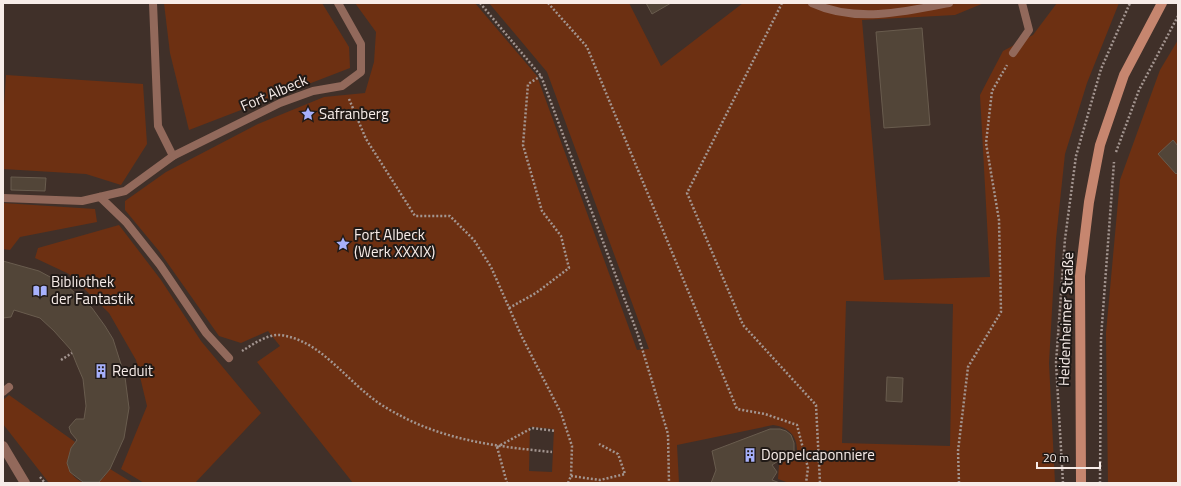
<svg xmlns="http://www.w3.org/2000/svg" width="1181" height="486" viewBox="0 0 1181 486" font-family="'Titillium Web',sans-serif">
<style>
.green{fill:#6d3012;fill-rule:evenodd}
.building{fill:#524538;stroke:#695c4e}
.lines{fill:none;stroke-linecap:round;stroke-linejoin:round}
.path{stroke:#a39590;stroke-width:2.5;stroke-dasharray:2 2;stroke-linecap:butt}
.lane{stroke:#92695b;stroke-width:8}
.street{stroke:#92695b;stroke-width:10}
.secondary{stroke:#c6866f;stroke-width:10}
.labels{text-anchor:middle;stroke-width:4;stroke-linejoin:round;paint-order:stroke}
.street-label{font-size:15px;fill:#f7ece8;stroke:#211a17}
.poi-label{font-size:15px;fill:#f7ece8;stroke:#211a17;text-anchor:start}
</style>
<rect width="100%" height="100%" fill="#403029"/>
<!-- green -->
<g class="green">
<polygon points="164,3 322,3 349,47 350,68 189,130 170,53"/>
<path d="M 355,3 L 475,3 L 537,76 L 637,350 L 649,349 L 547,72 L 489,3 L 629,3 L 661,66 L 743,3 L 984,3 L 955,15 L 862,20 L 884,280 L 990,277 L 980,95 L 1003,51 L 1033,35 L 1057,3 L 1119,3 L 1087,83 L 1065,154 L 1056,239 L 1049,363 L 1055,483 L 789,483 L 778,479 L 779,465 L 797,453 C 798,436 789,427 773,425 L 677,445 L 679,483 L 353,483 L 257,362 L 280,346 L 268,331 L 241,343 L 219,336 L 159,251 L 125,210 L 125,201 L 166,172 L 258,124 L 324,97 L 365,93 L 374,62 L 376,32 ZM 846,301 L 953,304 L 950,446 L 842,443 ZM 530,427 L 554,429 L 552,472 L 529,471 Z"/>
<polygon points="1178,40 1178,483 1108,483 1106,333 1120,180 1160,70"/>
<polygon points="6,75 143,84 147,144 121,185 86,174 3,169 3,121"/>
<polygon points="3,203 95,209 97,222 20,237 10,250 3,249"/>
<polygon points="119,225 161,280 201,341 261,413 195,483 144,483 121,469 147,406 136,360 109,313 69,274 35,258 38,248"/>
<path d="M 9,395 L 75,442 C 65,457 65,478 86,483 L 49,483 L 3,424 L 3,400 Z"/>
<polygon points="110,469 133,483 95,483 104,477"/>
</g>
<!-- building -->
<g class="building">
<polygon points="646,3 671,3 652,14"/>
<polygon points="922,28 930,125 884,128 876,32"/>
<polygon points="1173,140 1178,146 1178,172 1176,174 1158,154"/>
<polygon points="11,177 46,178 45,191 11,190"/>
<polygon points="3,261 39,271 67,286 92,308 105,326 113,339 125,377 129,408 124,438 110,469 99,482 83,482 70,472 67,463 71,448 77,440 71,433 69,427 76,419 84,419 86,406 83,379 77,365 71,350 54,331 40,318 14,310 11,317 3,318"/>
<polygon points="887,377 903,378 902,402 886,401"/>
<polygon points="770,429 780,429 786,431 791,435 794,443 794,451 772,465 777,472 772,480 780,483 711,483 716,470 712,451"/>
</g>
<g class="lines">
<!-- path -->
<g class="path">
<polyline points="480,3 541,76 638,335 668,434 669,483"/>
<polyline points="548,3 587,47 737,409 765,414 797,425 808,468 806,483"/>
<polyline points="782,3 687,193 743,325 816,405 820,483"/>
<polyline points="349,99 366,139 415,216 450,216 474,240 491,267 522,337 561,413 572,446 571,476 568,483"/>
<polyline points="1116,152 1139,90 1178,16"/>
<polyline points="509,308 536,293 569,268 561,236 542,211 523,145 528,84 541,76"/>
<path d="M 242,351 C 252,345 267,334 280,335 C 316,339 341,373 367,394 C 377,403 391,411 403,417 C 449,441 501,447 552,452"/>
<polyline points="61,360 72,353"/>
<polyline points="497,447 532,428 556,431"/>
<polyline points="497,447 507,483"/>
<polyline points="571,476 600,480 625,474 618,454 599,444"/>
<polyline points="40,477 45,483"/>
<polyline points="959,483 958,451 968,367 1001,312 999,220 986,143 992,91 1007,65"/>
<polyline points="1063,483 1056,363 1065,239 1076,156 1101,69 1130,3"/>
<polyline points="1100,483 1101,338 1114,162"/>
</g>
<!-- lane -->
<g class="lane">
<polyline points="153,3 158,126 173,156"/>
<path d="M 812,3 C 855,23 905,12 949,3"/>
<polyline points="1013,53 1029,30 1022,3"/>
<polyline points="100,197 126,222 160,265 206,333 229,358"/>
<polyline points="3,198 82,201 125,191 173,156 280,103 313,91 342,86 361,72 361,44 338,3"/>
<polyline points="3,392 9,387"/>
</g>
<!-- street -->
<polyline class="street" points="3,446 25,483"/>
<!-- secondary -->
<polyline class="secondary" points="1081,483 1080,276 1089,202 1100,145 1124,75 1162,3"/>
</g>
<!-- icons -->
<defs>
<symbol id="sight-bare" viewBox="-9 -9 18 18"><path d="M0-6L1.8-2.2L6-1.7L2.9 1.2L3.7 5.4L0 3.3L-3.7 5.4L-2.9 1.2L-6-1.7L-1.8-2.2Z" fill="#a7b1fc" stroke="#211a17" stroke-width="2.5" paint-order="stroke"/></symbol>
<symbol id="library-bare" viewBox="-9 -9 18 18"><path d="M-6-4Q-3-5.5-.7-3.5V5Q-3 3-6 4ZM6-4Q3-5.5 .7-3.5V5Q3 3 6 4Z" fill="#a7b1fc" stroke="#211a17" stroke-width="2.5" paint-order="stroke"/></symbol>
<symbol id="building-bare" viewBox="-9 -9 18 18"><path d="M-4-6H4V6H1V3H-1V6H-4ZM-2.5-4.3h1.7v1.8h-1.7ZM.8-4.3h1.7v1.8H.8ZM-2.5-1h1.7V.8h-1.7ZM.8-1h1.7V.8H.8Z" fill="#a7b1fc" stroke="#211a17" stroke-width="2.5" paint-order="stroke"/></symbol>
</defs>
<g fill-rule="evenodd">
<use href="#sight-bare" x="298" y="104" width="20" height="20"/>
<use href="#sight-bare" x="333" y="234" width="20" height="20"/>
<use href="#library-bare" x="30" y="281" width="20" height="20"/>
<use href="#building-bare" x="91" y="361" width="20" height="20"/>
<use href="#building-bare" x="740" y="445" width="20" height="20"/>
</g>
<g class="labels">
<!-- street labels -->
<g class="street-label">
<text transform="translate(274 93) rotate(-23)" y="5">Fort Albeck</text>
<text transform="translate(1066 319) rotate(-88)" y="5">Heidenheimer Straße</text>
</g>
<!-- poi labels -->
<g class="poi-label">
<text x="319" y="119">Safranberg</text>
<text x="354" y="240">Fort Albeck<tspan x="354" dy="17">(Werk XXXIX)</tspan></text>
<text x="51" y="287">Bibliothek<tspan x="51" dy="17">der Fantastik</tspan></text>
<text x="112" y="376">Reduit</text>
<text x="761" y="460">Doppelcaponniere</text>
</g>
</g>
<!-- border -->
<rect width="1181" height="486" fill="none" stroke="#f7ece8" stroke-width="8"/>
<!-- scale -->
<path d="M1037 462v6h63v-6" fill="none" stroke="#f7ece8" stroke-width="2"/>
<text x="1043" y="462" font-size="12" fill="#f7ece8" stroke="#211a17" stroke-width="3" paint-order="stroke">20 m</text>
</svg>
